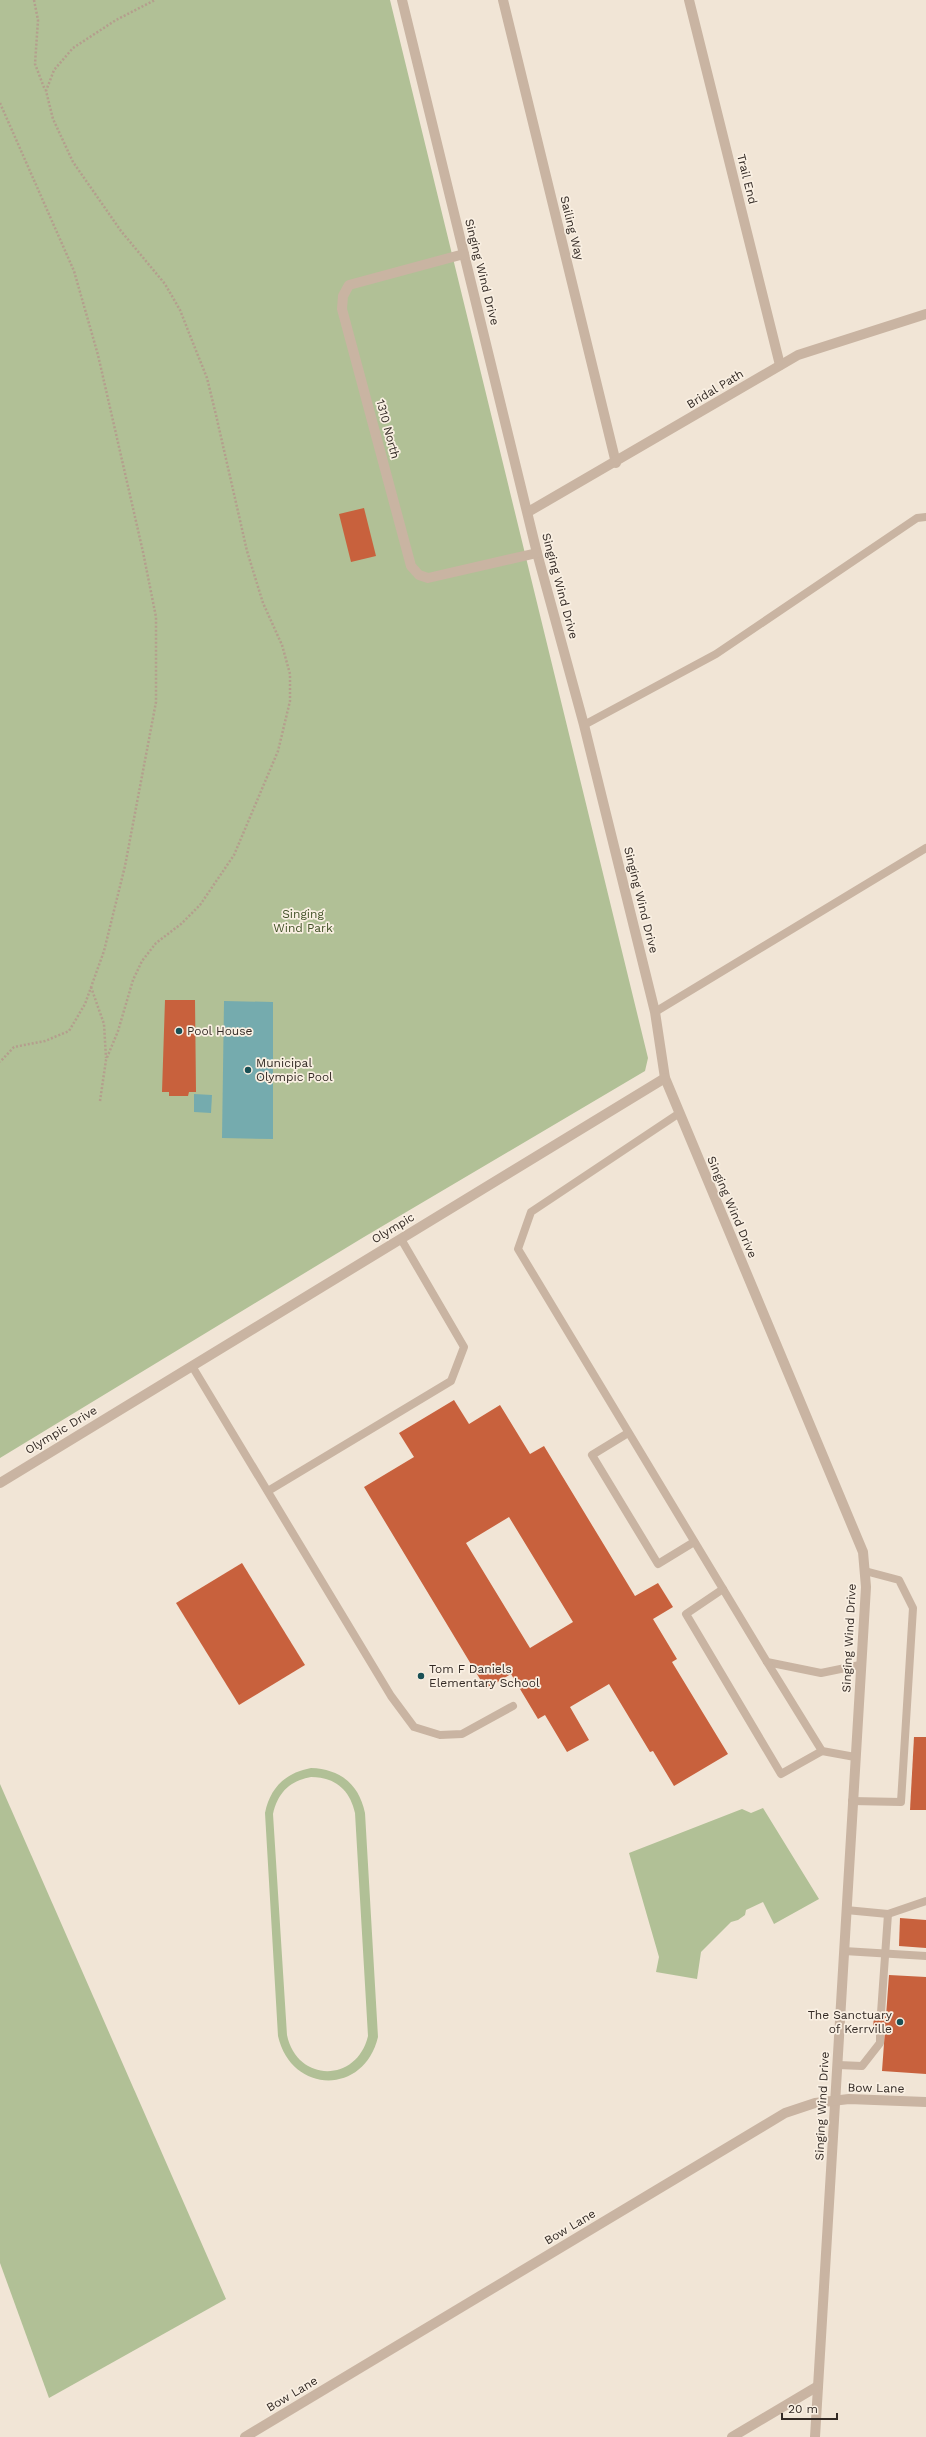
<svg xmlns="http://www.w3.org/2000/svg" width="926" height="2437" viewBox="0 0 926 2437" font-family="'Work Sans',sans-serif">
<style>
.green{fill:#b1c096;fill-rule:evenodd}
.water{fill:#75abae}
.building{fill:#c8613d;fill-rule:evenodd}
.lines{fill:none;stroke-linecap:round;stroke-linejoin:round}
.path{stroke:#b49e8d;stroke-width:2.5;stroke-dasharray:2 2;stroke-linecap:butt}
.service{stroke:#c9b4a2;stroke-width:8}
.minor{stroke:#c9b4a2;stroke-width:10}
.poi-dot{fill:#1a5055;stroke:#f9efe2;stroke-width:1.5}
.labels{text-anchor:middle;stroke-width:3.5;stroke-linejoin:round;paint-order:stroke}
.street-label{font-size:12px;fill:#332a25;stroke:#f9efe2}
.park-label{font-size:12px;fill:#425228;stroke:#f9efe2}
.poi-label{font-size:12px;fill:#332a25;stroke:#f9efe2;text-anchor:start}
</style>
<rect width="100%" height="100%" fill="#f1e5d6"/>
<!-- green -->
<g class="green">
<polygon points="0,0 390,0 648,1058 645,1071 364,1237 0,1458"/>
<path d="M 311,1768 C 340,1769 359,1784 365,1813 L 378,2037 C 364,2096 291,2094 278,2036 L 265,1813 C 270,1788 285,1773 311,1768 ZM 311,1777 C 335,1777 350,1790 355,1813 L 368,2036 C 357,2083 297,2083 287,2035 L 273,1814 C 278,1792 290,1781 311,1777 Z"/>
<polygon points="0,1784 226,2299 49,2398 0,2263"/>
<polygon points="763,1808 819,1899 774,1924 763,1902 746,1910 745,1915 738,1920 731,1922 701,1952 697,1979 656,1972 659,1957 629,1853 742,1809 751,1813"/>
</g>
<!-- water -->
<g class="water">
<polygon points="224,1001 273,1002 273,1139 222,1138"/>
<polygon points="194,1094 212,1095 211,1113 194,1112"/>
</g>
<!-- building -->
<g class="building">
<polygon points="364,508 376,556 351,562 339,514"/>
<polygon points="165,1000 195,1000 196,1092 189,1092 188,1096 169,1096 169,1092 162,1092"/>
<path d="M 454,1400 L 469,1424 L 500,1405 L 530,1454 L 544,1446 L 635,1596 L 658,1583 L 673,1607 L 653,1619 L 677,1659 L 672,1662 L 728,1754 L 674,1786 L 653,1751 L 650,1752 L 609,1684 L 570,1707 L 589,1740 L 567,1752 L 545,1715 L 538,1719 L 511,1674 L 486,1689 L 364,1487 L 414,1457 L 399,1433 ZM 509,1517 L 573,1622 L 530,1648 L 466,1543 Z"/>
<polygon points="242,1563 305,1665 239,1705 176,1603"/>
<polygon points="914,1737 926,1737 926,1810 910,1810"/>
<polygon points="900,1918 926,1920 926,1948 899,1946"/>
<polygon points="889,1975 926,1977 926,2074 882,2071 885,2030 880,2025 873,2030 874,2013 880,2018 886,2016"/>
</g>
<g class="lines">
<!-- path -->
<g class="path">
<polyline points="34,0 38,20 35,64 45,90"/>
<polyline points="0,103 74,271 98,355 143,552 156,617 156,702 125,866 104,951 85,1004 69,1031 45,1041 14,1047 0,1062"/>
<polyline points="91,987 104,1024 106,1058"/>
<polyline points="100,1101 106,1060 118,1031 133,980 142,961 156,943 181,924 200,905 234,855 278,751 290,701 290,674 282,645 263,603 247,551 216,415 207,378 193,343 180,310 165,284 121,231 73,162 53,119 46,91 54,70 73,48 116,20 155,0"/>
</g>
<!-- service -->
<g class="service">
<polyline points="584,725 716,654 917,518 926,517"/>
<polyline points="655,1012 926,848"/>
<polyline points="678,1114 531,1212 518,1249 767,1662 821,1673 860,1665"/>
<polyline points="192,1366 391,1696 414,1727 440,1735 462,1734 513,1706"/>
<polyline points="628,1433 592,1455 658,1564 694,1542"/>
<polyline points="268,1491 451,1381 464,1347 401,1239"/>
<polyline points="723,1589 686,1614 781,1774 822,1751"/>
<polyline points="767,1662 822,1751 855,1757"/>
<polyline points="852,1801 901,1802 913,1608 899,1580 865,1571"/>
<polyline points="846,1910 888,1914 926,1901"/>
<polyline points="844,1951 926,1956"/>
<polyline points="881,2013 888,1914"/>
<polyline points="838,2065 862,2066 880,2043 880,2030"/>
</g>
<!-- minor -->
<g class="minor">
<polyline points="402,0 537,553 584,725 655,1012 665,1078 863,1552 866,1587 815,2437"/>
<polyline points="503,0 616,463"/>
<polyline points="689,0 780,365"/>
<polyline points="464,254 349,285 343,296 342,309 411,566 419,575 428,578 537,553"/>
<polyline points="528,512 798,355 926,314"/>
<polyline points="0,1483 665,1078"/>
<polyline points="245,2437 785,2113 815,2103 849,2099 926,2102"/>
<polyline points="732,2437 818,2386"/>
</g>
</g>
<!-- markers -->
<g class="poi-dot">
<circle cx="179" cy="1031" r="4"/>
<circle cx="248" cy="1070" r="4"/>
<circle cx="421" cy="1676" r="4"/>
<circle cx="900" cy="2022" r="4"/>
</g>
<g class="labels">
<!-- street labels -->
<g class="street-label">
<text transform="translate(747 179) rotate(76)" y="4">Trail End</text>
<text transform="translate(572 228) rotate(76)" y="4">Sailing Way</text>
<text transform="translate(482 272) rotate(76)" y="4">Singing Wind Drive</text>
<text transform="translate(715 389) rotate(-31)" y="4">Bridal Path</text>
<text transform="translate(388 429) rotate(75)" y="4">1310 North</text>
<text transform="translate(560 586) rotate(75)" y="4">Singing Wind Drive</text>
<text transform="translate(641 900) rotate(76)" y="4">Singing Wind Drive</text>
<text transform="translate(732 1207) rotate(67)" y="4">Singing Wind Drive</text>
<text transform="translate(393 1228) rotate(-31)" y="4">Olympic</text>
<text transform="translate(61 1430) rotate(-31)" y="4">Olympic Drive</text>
<text transform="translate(849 1638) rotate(-87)" y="4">Singing Wind Drive</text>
<text transform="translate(876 2088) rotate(1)" y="4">Bow Lane</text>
<text transform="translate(822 2106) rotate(-87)" y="4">Singing Wind Drive</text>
<text transform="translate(570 2227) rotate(-31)" y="4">Bow Lane</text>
<text transform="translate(292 2394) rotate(-31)" y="4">Bow Lane</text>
</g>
<!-- park labels -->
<g class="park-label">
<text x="303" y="918">Singing<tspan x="303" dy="14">Wind Park</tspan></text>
</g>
<!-- poi labels -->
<g class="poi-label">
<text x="187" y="1035">Pool House</text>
<text x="256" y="1067">Municipal<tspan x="256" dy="14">Olympic Pool</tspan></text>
<text x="429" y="1673">Tom F Daniels<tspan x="429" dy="14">Elementary School</tspan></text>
<text x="892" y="2019" text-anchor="end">The Sanctuary<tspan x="892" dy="14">of Kerrville</tspan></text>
</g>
</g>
<!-- scale -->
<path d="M782 2413v6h55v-6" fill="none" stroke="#332a25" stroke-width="2"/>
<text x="788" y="2413" font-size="12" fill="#332a25" stroke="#f9efe2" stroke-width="3" paint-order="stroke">20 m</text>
</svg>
